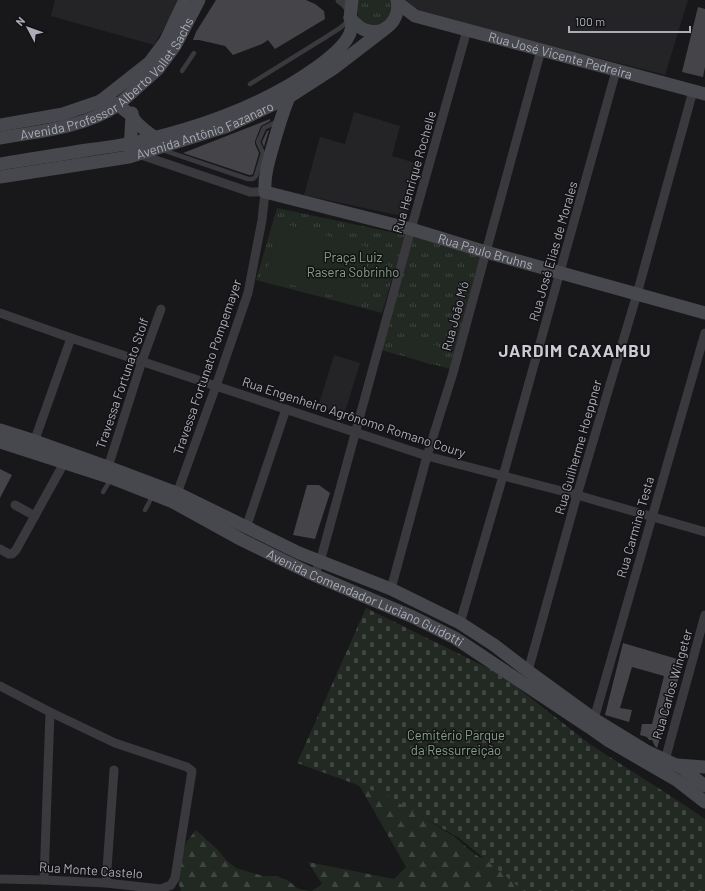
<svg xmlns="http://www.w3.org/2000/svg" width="705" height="891" viewBox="0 0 705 891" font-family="Barlow,sans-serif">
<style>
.built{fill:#242426}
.grass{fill:url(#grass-tufts)}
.forest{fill:url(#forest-firs)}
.cemetery{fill:url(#cemetery-stones)}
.pitch{fill:#222923}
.building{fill:#454549}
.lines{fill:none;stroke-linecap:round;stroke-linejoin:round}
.lane{stroke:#39393e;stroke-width:4.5}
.street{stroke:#39393e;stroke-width:9}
.secondary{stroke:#47484e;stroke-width:13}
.labels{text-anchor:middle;stroke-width:3;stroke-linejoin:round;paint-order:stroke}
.street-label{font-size:13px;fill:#abadb8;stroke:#131214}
.park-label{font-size:13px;fill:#84a189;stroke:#131214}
.district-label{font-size:17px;font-weight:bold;letter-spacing:1px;fill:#cbcdd4;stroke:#131214}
</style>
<defs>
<pattern id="grass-tufts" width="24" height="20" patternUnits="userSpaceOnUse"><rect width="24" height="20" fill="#222923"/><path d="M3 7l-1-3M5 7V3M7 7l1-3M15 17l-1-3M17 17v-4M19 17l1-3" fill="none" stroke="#3f4541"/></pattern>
<pattern id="forest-firs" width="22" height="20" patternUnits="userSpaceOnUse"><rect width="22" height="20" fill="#222923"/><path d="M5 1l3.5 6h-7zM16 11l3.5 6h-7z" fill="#3f4541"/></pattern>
<pattern id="cemetery-stones" width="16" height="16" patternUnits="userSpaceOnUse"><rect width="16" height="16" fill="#222923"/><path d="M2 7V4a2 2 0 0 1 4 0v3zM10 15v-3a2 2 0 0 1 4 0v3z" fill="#3f4541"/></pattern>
</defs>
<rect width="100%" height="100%" fill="#181719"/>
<!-- built -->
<g class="built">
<polygon points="55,0 180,0 154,45 51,16"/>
<polygon points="404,0 688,0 665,75 423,13 403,1"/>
<polygon points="354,112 400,126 392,156 422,165 406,217 304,195 320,137 345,144"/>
<polygon points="334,355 360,363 344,415 318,407"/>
</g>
<!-- grass -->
<g class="grass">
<path d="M 358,0 L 394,0 L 388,21 L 372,28 C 358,19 355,17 358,0 Z"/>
<polygon points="277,208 405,235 382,313 256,280"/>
<polygon points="413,236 482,256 450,369 381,350"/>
</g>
<!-- forest -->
<g class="forest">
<polygon points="351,771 383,795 385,793 456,838 467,848 479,857 493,860 579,891 312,891 322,884 308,862 394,879 406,867"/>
<polygon points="196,830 218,850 226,860 236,868 263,876 276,876 287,880 299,889 310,891 181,891 178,881 178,868 182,854 187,841"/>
</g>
<!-- cemetery -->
<polygon class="cemetery" points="366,608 500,674 591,745 677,800 705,819 705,891 524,891 459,838 385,795 297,763"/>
<!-- pitch -->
<g class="pitch">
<polygon points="281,223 371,248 355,301 265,278"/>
<polygon points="409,337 438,346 432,365 404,356"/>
</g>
<!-- building -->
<g class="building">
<polygon points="216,0 306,0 315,4 324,11 325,19 275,49 268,40 262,44 233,55 225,46 199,40 193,40 196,32"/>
<polygon points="698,7 705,9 705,67 703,77 682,72"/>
<polygon points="270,119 270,121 261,126 255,141 255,144 259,153 253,174 251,175 249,175 183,153"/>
<polygon points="269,130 266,140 264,147 262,142 267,131"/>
<polygon points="0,469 12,475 0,498"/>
<polygon points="307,485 319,485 330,493 315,539 293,535"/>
<polygon points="623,643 684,661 657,748 655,746 652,740 649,740 647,737 640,735 642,724 652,724 664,676 632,667 620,708 632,710 629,722 605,715"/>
</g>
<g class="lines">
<!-- lane -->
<g class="lane">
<polyline points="182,71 194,53"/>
<polyline points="250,84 326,37 340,28 348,21"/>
<polyline points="163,150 248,179 253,179 256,176 263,153 258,142 264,128 278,121"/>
<polyline points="103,492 111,479"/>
<polyline points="145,510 153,495"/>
</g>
<!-- street -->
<g class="street">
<polyline points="340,0 344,3 352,12"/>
<polyline points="138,154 250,192 265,192 262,220 248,293 216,386 175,499"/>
<polyline points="0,313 71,338 427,456 577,495 705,532"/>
<polyline points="33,445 71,338"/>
<polyline points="108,467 142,361 161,309"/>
<polyline points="15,505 35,516"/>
<polyline points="246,528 286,409"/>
<polyline points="0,549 9,554 12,554 16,550 64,463"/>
<polyline points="314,575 320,562 411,229 467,30"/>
<polyline points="391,589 427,456 453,373 541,50"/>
<polyline points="460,623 503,476 616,71"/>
<polyline points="528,671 577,495 637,294 693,91"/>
<polyline points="0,686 50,712 115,743 187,767 192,771 175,878 171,885 161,889 106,883 44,880 0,879"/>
<polyline points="591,723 594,719 705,333"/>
<polyline points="665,760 705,615"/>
<polyline points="44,880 50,712"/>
<polyline points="106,883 114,770"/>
</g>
<!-- secondary -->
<g class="secondary">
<path d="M 352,0 L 350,18 C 355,23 359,28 365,30 C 385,37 401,19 397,0"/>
<path id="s1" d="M 398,3 L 415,16 L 705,94"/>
<path id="s2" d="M 289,97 C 282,114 277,131 272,149 C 268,163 264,177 265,192 L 411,229 L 486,252 L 705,313"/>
<polyline points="110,101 118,105 132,116 130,150"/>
<path d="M 132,113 C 132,121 147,132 154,137"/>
<polyline points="0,125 63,114 98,102 103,99 150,62 165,42 185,0"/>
<path id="s3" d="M 0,138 C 40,131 83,128 118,105 L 158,69 L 175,46 L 199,0"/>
<path d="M 0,164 C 29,159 58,155 87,150 C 102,148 117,146 132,143 C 196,129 263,106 317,67 C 328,59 348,44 351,30 C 352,27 351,22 350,18"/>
<path id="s4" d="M 0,177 L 129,157 L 228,126 L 289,97 L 334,68 L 386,28"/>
<polyline points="0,430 35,441 108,467 177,493 299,553 391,589 460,623 494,645 528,671 594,719 648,752 682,768 705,786"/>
<path id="s5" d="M 0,442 L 112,478 L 173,502 L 242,540 L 293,565 L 314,575 L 413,617 L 455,638 L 589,727 L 609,741 L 678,781 L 705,802"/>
<polyline points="677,765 705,767"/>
</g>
</g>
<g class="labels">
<!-- street labels -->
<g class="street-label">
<text dy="5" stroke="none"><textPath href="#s1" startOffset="172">Rua José Vicente Pedreira</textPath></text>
<text dy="5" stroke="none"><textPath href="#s3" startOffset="129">Avenida Professor Alberto Vollet Sachs</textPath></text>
<text dy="5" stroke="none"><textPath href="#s4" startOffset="211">Avenida Antônio Fazanaro</textPath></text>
<text transform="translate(414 172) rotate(-74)" y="5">Rua Henrique Rochelle</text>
<text dy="5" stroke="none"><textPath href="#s2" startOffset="327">Rua Paulo Bruhns</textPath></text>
<text transform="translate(553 251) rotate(-74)" y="5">Rua José Elias de Morales</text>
<text transform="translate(455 316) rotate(-75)" y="5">Rua João Mó</text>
<text transform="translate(207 367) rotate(-71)" y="5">Travessa Fortunato Pompemayer</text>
<text transform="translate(122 383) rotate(-71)" y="5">Travessa Fortunato Stolf</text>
<text transform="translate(354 417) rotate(18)" y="5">Rua Engenheiro Agrônomo Romano Coury</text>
<text transform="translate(578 447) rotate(-74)" y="5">Rua Guilherme Hoeppner</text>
<text transform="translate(635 527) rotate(-74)" y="5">Rua Carmine Testa</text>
<text dy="5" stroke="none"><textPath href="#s5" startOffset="398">Avenida Comendador Luciano Guidotti</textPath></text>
<text transform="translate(672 684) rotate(-74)" y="5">Rua Carlos Wingeter</text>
<text transform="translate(91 870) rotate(4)" y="5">Rua Monte Castelo</text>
</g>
<!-- park labels -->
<g class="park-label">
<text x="353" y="262">Praça Luiz<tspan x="353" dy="15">Rasera Sobrinho</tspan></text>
<text x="456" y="740">Cemitério Parque<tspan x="456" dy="15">da Ressurreição</tspan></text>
</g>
<!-- district labels -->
<g class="district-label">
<text x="575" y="357">JARDIM CAXAMBU</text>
</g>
</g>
<!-- north arrow -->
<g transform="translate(28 28) rotate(311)" stroke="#131214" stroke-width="3" paint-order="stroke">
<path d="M0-3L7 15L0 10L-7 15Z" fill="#abadb8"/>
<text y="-6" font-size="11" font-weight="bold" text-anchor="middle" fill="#abadb8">N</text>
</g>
<!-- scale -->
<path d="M569 26v6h121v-6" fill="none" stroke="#abadb8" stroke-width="2"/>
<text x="575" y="26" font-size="12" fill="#abadb8" stroke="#131214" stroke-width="3" paint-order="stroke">100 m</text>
</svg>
